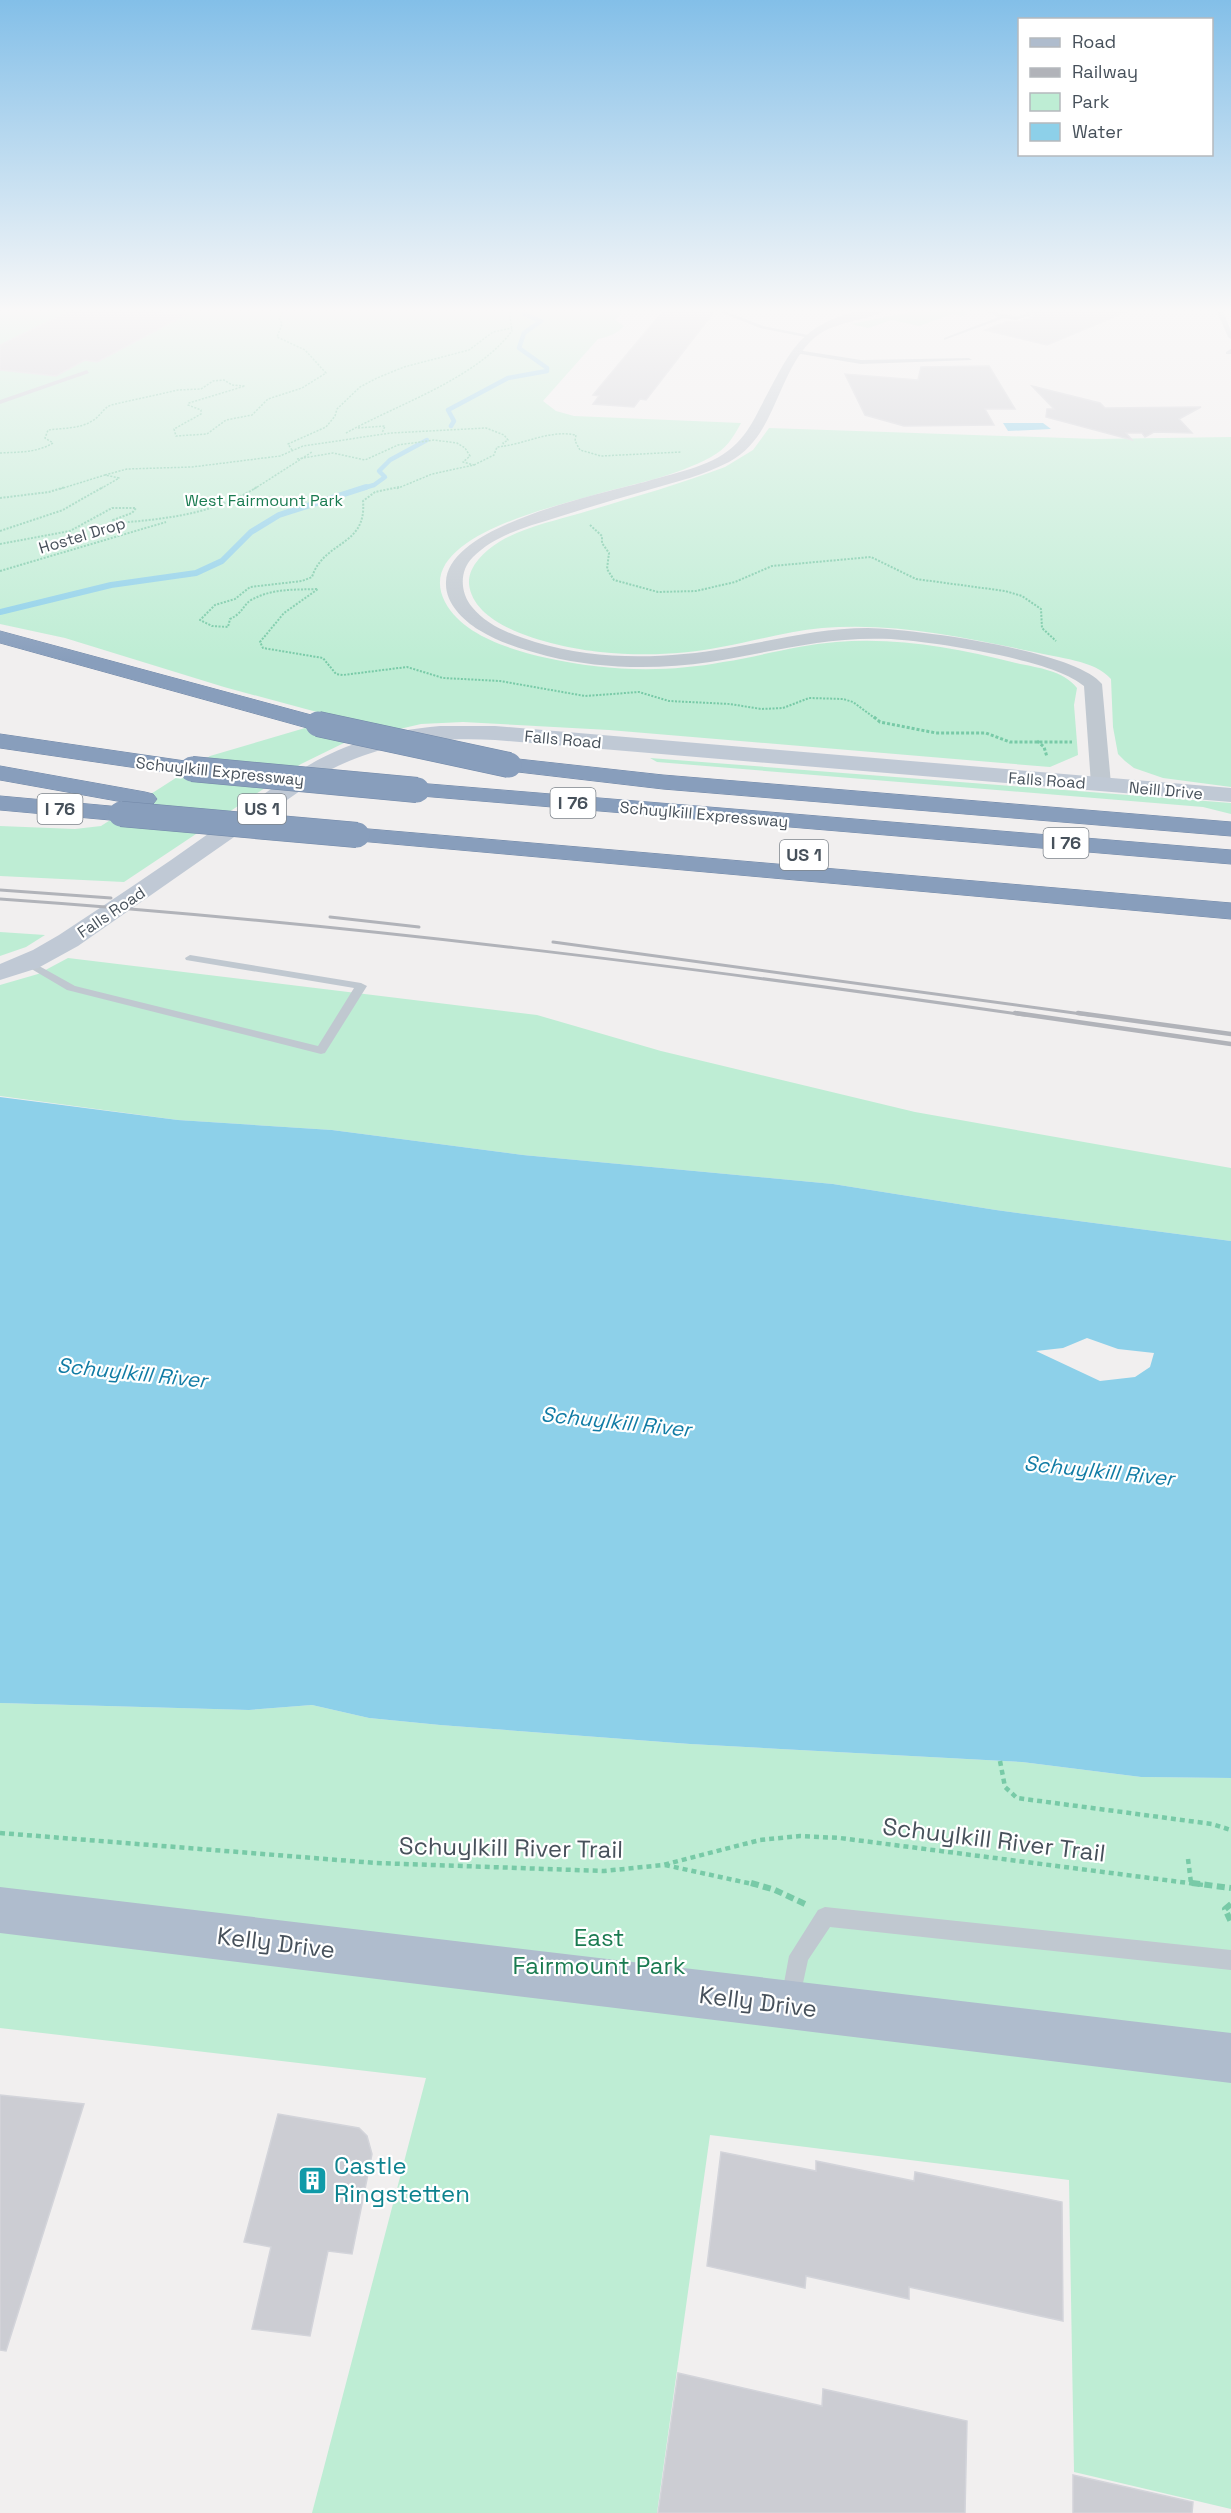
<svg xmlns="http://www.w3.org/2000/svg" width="1231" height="2513" viewBox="0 0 1231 2513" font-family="'Space Grotesk',sans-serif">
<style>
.green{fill:#beedd4}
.water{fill:#8dd0e9;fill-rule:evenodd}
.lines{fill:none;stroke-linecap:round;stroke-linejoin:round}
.stream-far1{stroke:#8dd0e9;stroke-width:4.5}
.stream{stroke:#8dd0e9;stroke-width:6}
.building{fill:#cccdd3;stroke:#d3d4da;stroke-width:1.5}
.highway-casing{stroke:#7389a8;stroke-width:1}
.path-far4{stroke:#78caa7;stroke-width:1.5;stroke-dasharray:2 1.5;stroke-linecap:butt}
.path-far3{stroke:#78caa7;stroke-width:2;stroke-dasharray:2 1.5;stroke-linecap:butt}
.path-far2{stroke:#78caa7;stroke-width:3;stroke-dasharray:3 2;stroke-linecap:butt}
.path-far1{stroke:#78caa7;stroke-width:4.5;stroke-dasharray:5 4;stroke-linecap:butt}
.path{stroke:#78caa7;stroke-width:6;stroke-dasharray:8 4.5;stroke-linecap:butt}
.lane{fill:#c0c8d0;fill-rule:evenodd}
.street{fill:#c0c8d0;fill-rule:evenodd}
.secondary{fill:#c0c9d5;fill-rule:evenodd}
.primary{fill:#afbccd;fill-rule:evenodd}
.highway{fill:#889ebc;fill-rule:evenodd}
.rail-far1{stroke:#b1b3b9;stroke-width:3}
.rail{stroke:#b1b3b9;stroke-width:4.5}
.highway-bridge-casing{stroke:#7389a8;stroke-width:26;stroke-linecap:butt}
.highway-bridge{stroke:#889ebc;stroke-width:25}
.labels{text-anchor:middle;stroke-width:4.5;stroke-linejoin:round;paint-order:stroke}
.far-park-label{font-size:16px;fill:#1a7b51;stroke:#fff}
.far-street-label{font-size:16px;fill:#47515b;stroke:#fff}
.shield{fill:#fff;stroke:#7e858c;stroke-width:1.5}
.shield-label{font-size:18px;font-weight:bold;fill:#47515b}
.water-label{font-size:21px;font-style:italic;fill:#117ca5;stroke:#fff}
.near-street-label{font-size:24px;fill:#47515b;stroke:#fff}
.near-park-label{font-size:24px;fill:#1a7b51;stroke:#fff}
.near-culture-label{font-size:24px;fill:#0d838f;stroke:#fff;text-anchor:start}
</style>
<rect width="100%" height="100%" fill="#f1efef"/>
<!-- green -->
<g class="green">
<path d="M 0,309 L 625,309 L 615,320 L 624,326 C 617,334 608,337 598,339 L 543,401 L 556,411 L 574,416 L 741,423 C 733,438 726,449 711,457 C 676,476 634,484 597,494 C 558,506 411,537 445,602 C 463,636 512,650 547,658 C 604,671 666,673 723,662 C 761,656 798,645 836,642 C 898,637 957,648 1016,663 C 1038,668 1063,670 1077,688 L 1074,705 L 1078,755 L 1050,767 L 609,730 L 463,722 L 421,724 L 348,741 L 301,764 L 124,882 L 0,876 L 0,826 L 75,829 L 101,826 L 210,756 L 339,718 L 224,687 L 65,638 L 0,624 Z"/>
<polygon points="925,309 970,309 963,316 952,314 919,326 892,320 868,328 851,324"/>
<path d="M 769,428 L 1096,439 L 1231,437 L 1231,787 L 1163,778 L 1134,768 L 1125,761 L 1118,754 L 1113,727 L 1111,679 C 1095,660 1057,658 1034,652 C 964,637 894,622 822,628 C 788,631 755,641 721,647 C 682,655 640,656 600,652 C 563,648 474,631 469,584 C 468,566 485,551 499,542 C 524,527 554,521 581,513 C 630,498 678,485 725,467 L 753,450 Z"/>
<polygon points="650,758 1231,803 1231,814 1203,807 657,762"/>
<polygon points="0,932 45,935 26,947 0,956"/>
<polygon points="68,958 537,1015 661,1051 915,1112 1231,1168 1231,1241 996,1210 833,1184 523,1155 332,1130 178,1120 0,1096 0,985 38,974"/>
<polygon points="0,1703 249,1710 312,1705 369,1718 440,1725 690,1744 1022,1762 1141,1777 1231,1778 1231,2509 1074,2472 1069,2180 710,2135 657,2513 312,2513 426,2078 0,2028"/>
</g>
<!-- water -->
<g class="water">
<polygon points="1003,423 1043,423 1051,429 1008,431"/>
<path d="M 0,1097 L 178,1120 L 332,1130 L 523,1155 L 833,1184 L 996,1210 L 1231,1241 L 1231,1778 L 1141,1777 L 1022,1762 L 690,1744 L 440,1725 L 369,1718 L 312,1705 L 249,1710 L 0,1703 ZM 1087,1338 L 1118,1349 L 1154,1353 L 1150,1367 L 1135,1377 L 1100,1381 L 1036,1351 L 1063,1348 Z"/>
</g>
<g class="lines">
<!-- stream-far1 -->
<g class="stream-far1">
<polyline points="451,426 454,421 448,410 508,378 547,371 547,368 519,348 524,333 541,321 524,314 524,309"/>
<polyline points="360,489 374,485 385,477 379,471 390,460 427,440"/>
</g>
<!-- stream -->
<polyline class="stream" points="0,612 111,585 196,573 222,561 251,532 279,515 366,487"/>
</g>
<!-- building -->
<g class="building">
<polygon points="74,309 127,309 185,315 97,362 85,360 56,376 0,370 0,345"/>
<polygon points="673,309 710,309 714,312 646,400 640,399 634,407 593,404 599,396 593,395 663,311"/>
<polygon points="1038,309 1131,309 1131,310 1047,345 985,330 1008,321 1017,322 1033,317 1032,311"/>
<polygon points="989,366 1015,409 985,409 994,425 904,426 865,415 845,374 918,380 921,367"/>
<polygon points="1032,386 1100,403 1105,408 1201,407 1179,419 1192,433 1154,432 1145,437 1142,433 1126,433 1132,440 1046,417 1047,409 1054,409"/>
<polygon points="0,2095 84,2104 6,2351 0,2350"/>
<polygon points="278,2114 359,2128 367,2136 372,2154 352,2254 328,2251 310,2336 252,2329 271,2247 244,2242"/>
<polygon points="721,2152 816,2171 816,2161 914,2181 915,2172 1062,2202 1063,2321 909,2287 909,2299 806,2276 805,2288 707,2266"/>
<polygon points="678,2373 822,2406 823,2389 967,2421 965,2513 658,2513"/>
<polygon points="1073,2475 1193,2502 1192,2513 1073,2513"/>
</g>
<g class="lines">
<defs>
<g id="highway">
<polygon points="0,631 326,719 329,724 326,729 318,731 0,643"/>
<polygon points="0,734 192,762 200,764 203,769 200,774 192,776 0,748"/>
<polygon points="509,758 663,775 1231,822 1231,836 663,789 501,770 498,765 501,760"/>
<polygon points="0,766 145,792 153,794 157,799 153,804 145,806 0,780"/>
<polygon points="417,783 1231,850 1231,864 409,795 405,790 409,785"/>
<polygon points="0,796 121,807 129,809 133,814 129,819 121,821 0,810"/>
<polygon points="357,828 1231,903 1231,919 348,840 345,835 348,830"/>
</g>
</defs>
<!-- highway casing -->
<use href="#highway" class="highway-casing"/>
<!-- path-far4 -->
<g class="path-far4">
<polyline points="358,428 385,426 382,433"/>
<path d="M 346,433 C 398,404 476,379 512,331 L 509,309"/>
<polyline points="292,450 288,444 326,427 335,416 337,409 360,387 377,378 404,367 469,350 493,332 512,328"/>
<path d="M 0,453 C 19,452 36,453 53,443 L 45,438 L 48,430 C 62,428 80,429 92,421 C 100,417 102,409 111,405 L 178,390 L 201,389 L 213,381 L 224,380 L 232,385 L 245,386 L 189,403 L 188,405 L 201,410 L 201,414 L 174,429 L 176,436 L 207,434 L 226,420 L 252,415 L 268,399 L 302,388 L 326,373 L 305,350 L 277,337 L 282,324 L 279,318 L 283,312 L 281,309"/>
<polyline points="297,459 333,453 365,460 398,445 434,440 457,443 465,448 470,456 463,462 474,465 432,474 396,489"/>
<polyline points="474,465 494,455 497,447 505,446"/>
<path d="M 105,475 L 127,469 L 192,467 L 280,456 L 303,446 L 391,433 L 486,428 L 504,435 L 508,440 L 503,443 L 505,446 C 529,442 551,430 576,435 L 575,441 L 580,450 L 601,456 L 681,452"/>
<polyline points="60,489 105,475 119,478 100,489"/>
<polyline points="254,489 312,452"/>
</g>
<!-- path-far3 -->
<g class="path-far3">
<path d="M 399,487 L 375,492 L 363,501 C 367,547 324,540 312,577 L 302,581 L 250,587 L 235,599 L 215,605 L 200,620 L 212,626 L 228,627 L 230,619 C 243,613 243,605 251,600 C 273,588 294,590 318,589 L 284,613 L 260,642 L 263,648 L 323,658 L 336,674 L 343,675 L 407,667 L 443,678 L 500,681 L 585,696 L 639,692 L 669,701 L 730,704 L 761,709 L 783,708 L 809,698 L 843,699 L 853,702 L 876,719"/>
<polyline points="0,498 49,492 65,487"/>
<polyline points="590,525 602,536 602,543 609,553 607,569 614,580 658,592 696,591 735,582 772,566 871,557 916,579 1005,591 1022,596 1041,609 1042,628 1056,641"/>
<polyline points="0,531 63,510 103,487"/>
<path d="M 0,544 L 70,531 L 112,508 L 136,508 L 132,513 L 113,520 L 117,523 C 166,519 214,514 257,487"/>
<polyline points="0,571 166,522"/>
</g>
<!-- path-far2 -->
<g class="path-far2">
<polyline points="874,717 880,722 936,733 986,733 1010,742 1072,742"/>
<polyline points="1037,741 1044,747 1047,757"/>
</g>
<!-- path-far1 -->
<g class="path-far1">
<polyline points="1000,1761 1005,1787 1017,1798 1212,1824 1231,1830"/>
<polyline points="0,1833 376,1863 604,1871 663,1865 760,1840 800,1836 840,1838 1204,1885"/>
<polyline points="1188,1859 1191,1883"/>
<polyline points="665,1865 757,1885"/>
</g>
<!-- path -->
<g class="path">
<polyline points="751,1883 775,1890 805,1904"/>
<polyline points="1192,1883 1231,1888"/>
<polyline points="1231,1904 1225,1909 1231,1922"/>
</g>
<!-- lane -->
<g class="lane">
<polygon points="712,309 720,309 763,326 813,336 810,338 760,328"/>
<path d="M 980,309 C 997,309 1009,320 1026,314 L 1022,309 L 1028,309 L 1032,315 L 1016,320 L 1004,318 L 944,340 L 944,338 L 999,317 Z"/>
<polygon points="1216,309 1222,309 1231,331 1231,339 1228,337"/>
<polygon points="1231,349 1231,354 1226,354 1226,352"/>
<polygon points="797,350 861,360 969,358 972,360 861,364 795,353"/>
<polygon points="87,370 89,373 0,404 0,400"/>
<polygon points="190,955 361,983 367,986 325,1053 321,1054 67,990 23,964 24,962 32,962 75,986 318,1046 354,988 186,960 185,958"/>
<polygon points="825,1907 1231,1950 1231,1970 830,1927 808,1960 798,2006 791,2009 784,2006 781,1999 789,1956 818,1910"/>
</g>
<!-- street -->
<path class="street" d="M 865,309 L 888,309 C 866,323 832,319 810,342 C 776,377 775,438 729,462 C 704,475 676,482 648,490 C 617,499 586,508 555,518 C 526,527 495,535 473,557 C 459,571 460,592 472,607 C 487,626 513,635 535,642 C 598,661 665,659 729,648 C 776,640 820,628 868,628 C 914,629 1075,650 1102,684 L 1111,784 L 1108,788 L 1094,788 L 1091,784 L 1084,686 C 1053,659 934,642 891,639 C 823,636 775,652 710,662 C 656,670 600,669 547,656 C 524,650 500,643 479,630 C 463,620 445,603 446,582 C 448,524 602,494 648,481 C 678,472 715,466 737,443 C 747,433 754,420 760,408 C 791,351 797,325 865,309 Z"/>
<!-- secondary -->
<path class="secondary" d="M 440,726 L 495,726 L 1231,788 L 1231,802 L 495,740 C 436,737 382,743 330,770 L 78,946 L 38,968 L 0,980 L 0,964 L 33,950 L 59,935 C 109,902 159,869 208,834 C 290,776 334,735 440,726 Z"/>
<!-- primary -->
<polygon class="primary" points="0,1887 1231,2033 1231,2083 0,1933"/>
<!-- highway -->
<use href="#highway" class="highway"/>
<!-- rail-far1 -->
<g class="rail-far1">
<polyline points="0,890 111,898"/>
<path d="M 0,899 C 344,923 684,966 1025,1015"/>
<polyline points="330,917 419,927"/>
<polyline points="553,942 1089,1015"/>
</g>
<!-- rail -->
<g class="rail">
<polyline points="1015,1013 1231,1044"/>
<polyline points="1078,1013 1231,1034"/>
</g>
<defs>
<g id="highway-bridge">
<polyline points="318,724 509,765"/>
<polyline points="192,769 417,790"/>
<polyline points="121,814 357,835"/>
</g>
</defs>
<!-- highway-bridge casing -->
<use href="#highway-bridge" class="highway-bridge-casing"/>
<!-- highway-bridge -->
<use href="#highway-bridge" class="highway-bridge"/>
</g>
<!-- sky -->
<linearGradient id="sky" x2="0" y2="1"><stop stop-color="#83bfe8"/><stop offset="0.47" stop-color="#f9f8f8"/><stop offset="1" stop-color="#f9f8f8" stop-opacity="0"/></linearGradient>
<rect width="1231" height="661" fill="url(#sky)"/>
<!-- icons -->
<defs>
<symbol id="building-square" viewBox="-11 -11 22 22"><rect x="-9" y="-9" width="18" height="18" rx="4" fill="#0f9aa8" stroke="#fff"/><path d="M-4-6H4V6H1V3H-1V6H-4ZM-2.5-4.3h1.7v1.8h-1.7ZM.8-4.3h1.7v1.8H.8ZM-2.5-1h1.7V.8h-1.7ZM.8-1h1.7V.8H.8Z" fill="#fff"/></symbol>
</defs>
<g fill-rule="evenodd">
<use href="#building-square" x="296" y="2164" width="33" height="33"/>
</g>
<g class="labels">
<!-- far-park labels -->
<g class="far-park-label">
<text x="264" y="506">West Fairmount Park</text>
</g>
<!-- far-street labels -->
<g class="far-street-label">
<text transform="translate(82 535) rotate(-17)" y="6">Hostel Drop</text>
<text transform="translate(563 739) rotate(5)" y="6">Falls Road</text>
<text transform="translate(220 771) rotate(6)" y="6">Schuylkill Expressway</text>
<text transform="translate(1047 780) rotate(4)" y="6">Falls Road</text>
<text transform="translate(1166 790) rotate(5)" y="6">Neill Drive</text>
<text transform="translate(704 814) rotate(5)" y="6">Schuylkill Expressway</text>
<text transform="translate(111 912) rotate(-34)" y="6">Falls Road</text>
</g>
<!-- shield labels -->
<g class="shield">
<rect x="550.5" y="788" width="45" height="30" rx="4.5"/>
<rect x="37.5" y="794" width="45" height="30" rx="4.5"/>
<rect x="238" y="794" width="48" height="30" rx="4.5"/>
<rect x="1043.5" y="828" width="45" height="30" rx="4.5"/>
<rect x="780" y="840" width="48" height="30" rx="4.5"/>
</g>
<g class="shield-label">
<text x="573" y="809">I 76</text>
<text x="60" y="815">I 76</text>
<text x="262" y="815">US 1</text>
<text x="1066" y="849">I 76</text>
<text x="804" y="861">US 1</text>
</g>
<!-- water labels -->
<g class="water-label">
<text transform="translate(132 1373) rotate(6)" y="7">Schuylkill River</text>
<text transform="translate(616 1422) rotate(6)" y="7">Schuylkill River</text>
<text transform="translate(1099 1471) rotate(6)" y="7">Schuylkill River</text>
</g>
<!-- near-street labels -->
<g class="near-street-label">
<text transform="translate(994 1840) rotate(7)" y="8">Schuylkill River Trail</text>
<text transform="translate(511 1848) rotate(1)" y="8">Schuylkill River Trail</text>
<text transform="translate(276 1943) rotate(7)" y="8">Kelly Drive</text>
<text transform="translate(758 2002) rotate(7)" y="8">Kelly Drive</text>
</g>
<!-- near-park labels -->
<g class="near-park-label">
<text x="599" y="1946">East<tspan x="599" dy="28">Fairmount Park</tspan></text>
</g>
<!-- near-culture labels -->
<g class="near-culture-label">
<text x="334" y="2174">Castle<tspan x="334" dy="28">Ringstetten</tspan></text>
</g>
</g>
<!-- legend -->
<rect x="1018" y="18" width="195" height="138" fill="#ffffff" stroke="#b5b9bd" stroke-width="1.5"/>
<rect x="1030" y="38" width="30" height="9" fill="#afbccd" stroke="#b5b9bd" stroke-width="1.5"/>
<text x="1072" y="48" font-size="18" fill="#47515b">Road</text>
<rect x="1030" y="68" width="30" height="9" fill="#b1b3b9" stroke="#b5b9bd" stroke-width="1.5"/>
<text x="1072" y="78" font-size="18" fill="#47515b">Railway</text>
<rect x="1030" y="93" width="30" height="18" fill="#beedd4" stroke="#b5b9bd" stroke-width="1.5"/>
<text x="1072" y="108" font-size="18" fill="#47515b">Park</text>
<rect x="1030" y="123" width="30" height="18" fill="#8dd0e9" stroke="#b5b9bd" stroke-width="1.5"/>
<text x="1072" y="138" font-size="18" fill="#47515b">Water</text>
</svg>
